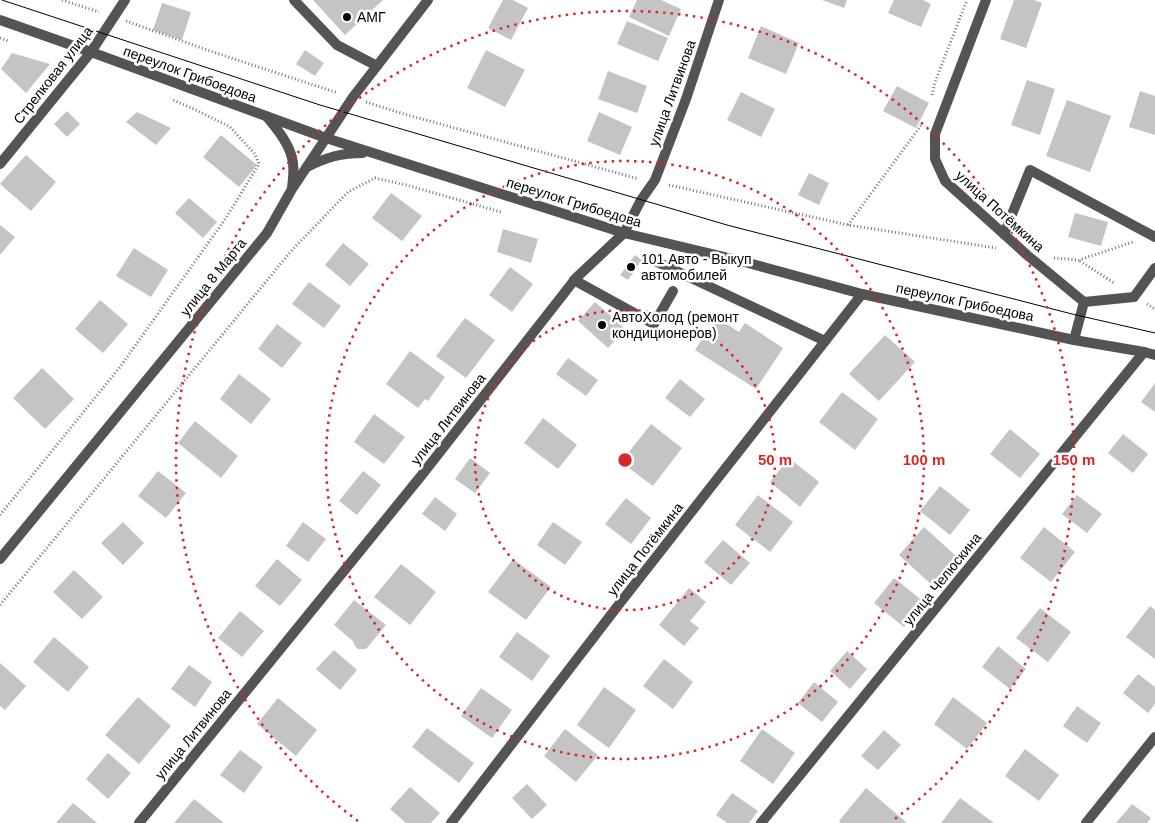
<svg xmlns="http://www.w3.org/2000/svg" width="1155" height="823" viewBox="0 0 1155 823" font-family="Arial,sans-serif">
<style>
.building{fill:#c4c4c4}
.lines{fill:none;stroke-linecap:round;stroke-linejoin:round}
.path{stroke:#767676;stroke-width:3;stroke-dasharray:1 2.5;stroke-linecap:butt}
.service{stroke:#545454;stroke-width:10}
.minor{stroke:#545454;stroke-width:10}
.tertiary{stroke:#545454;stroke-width:10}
.tram{stroke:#000;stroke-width:1}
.ring{fill:none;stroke:#d62828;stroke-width:2.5;stroke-dasharray:2.5 5}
.poi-dot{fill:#000;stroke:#fff;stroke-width:2}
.labels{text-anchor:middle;stroke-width:5;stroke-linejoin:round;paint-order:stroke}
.poi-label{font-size:14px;fill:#000;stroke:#fff;text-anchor:start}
.street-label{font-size:14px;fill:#000;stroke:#fff}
.centre{fill:#d62828;stroke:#fff;stroke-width:2.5}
.ring-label{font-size:15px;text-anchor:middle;font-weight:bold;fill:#d62828;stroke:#fff;stroke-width:5;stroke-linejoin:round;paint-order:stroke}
</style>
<rect width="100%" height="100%" fill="#fff"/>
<!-- building -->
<g class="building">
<polygon points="313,0 383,0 345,35"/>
<polygon points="503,0 513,0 528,8 511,40 488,28"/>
<polygon points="637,0 661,0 681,9 669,36 629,17"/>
<polygon points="822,0 847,0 844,8"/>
<polygon points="894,0 923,0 931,4 921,27 888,13"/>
<polygon points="1014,0 1034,0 1042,3 1026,48 1000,39"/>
<polygon points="162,3 191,12 182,40 153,30"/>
<polygon points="627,21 668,38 658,61 617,44"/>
<polygon points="761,26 799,43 786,74 748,58"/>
<polygon points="305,50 324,63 315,76 296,64"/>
<polygon points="486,50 525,70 505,107 467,88"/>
<polygon points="12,53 50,64 26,93 1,69"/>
<polygon points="608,71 647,86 637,113 598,99"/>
<polygon points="1027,80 1055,89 1040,135 1011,125"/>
<polygon points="897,86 929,103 916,128 883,111"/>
<polygon points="1140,91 1155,96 1155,135 1129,127"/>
<polygon points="741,92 775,109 761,137 727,120"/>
<polygon points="1067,100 1111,116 1090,172 1046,156"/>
<polygon points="67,111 80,124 67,137 54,124"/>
<polygon points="137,112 171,128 156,145 126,122"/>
<polygon points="599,112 632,127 620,155 587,141"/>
<polygon points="221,135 257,165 239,187 203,157"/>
<polygon points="26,155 56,182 31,211 0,184"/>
<polygon points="809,173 829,183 819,205 798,195"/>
<polygon points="391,193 422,216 402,241 372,218"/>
<polygon points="189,198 217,222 203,238 175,213"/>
<polygon points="1075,213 1108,222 1101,246 1068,237"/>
<polygon points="0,225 15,237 0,255"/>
<polygon points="503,229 538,239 531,263 497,252"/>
<polygon points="343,243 369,264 350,286 325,265"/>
<polygon points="134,248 168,270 151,297 116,276"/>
<polygon points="635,255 642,260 628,280 620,275"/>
<polygon points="510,267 533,284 512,312 489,295"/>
<polygon points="309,282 341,306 324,328 292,304"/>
<polygon points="100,300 128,324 103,353 75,329"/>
<polygon points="595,302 625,329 608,348 578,321"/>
<polygon points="716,317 739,332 745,323 783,348 756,389 695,350"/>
<polygon points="465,318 495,340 466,378 436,356"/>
<polygon points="277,324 302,343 282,368 258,349"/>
<polygon points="885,335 915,362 879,401 849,374"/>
<polygon points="410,351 445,377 428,401 425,399 418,408 386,384"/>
<polygon points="568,358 598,380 586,396 556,374"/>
<polygon points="42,368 74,399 45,429 13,398"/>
<polygon points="239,374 271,399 251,424 220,399"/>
<polygon points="680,379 705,399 690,417 665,398"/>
<polygon points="1155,383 1155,412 1141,402"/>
<polygon points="842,392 878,419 855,450 819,422"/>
<polygon points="374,414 405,437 384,464 354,442"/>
<polygon points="543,418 577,445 558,469 524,443"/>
<polygon points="195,421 238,456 221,478 178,443"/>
<polygon points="651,424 682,448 653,486 621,462"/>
<polygon points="1010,429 1040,454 1020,478 990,454"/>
<polygon points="1123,434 1148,454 1133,473 1108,453"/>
<polygon points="470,458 490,473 475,493 455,479"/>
<polygon points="789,458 819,482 800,507 770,482"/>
<polygon points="158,471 186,493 166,518 138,496"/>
<polygon points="363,471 381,485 357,515 339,501"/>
<polygon points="940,486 970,510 950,535 920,511"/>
<polygon points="758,495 793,522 770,552 735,525"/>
<polygon points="1077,495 1102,514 1087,533 1062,514"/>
<polygon points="435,497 457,514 445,531 422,514"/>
<polygon points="626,498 651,518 631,544 605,524"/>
<polygon points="123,522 144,543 123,565 101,543"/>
<polygon points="303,522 326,539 308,562 286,546"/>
<polygon points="553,522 582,542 565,565 537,545"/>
<polygon points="924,527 957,557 932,585 899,555"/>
<polygon points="1044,527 1075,552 1051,582 1020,558"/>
<polygon points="723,540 750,563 731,585 704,562"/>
<polygon points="277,559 302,580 280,606 255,586"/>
<polygon points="513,559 551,587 526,620 488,592"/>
<polygon points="401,564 436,592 410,625 374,597"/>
<polygon points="74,570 103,597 82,619 53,592"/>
<polygon points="894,578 924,602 904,627 874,603"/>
<polygon points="689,588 706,602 690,621 699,628 684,646 659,625"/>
<polygon points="354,600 386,625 366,649 358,649 355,646 353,641 334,625"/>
<polygon points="1150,606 1155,610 1155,659 1126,637"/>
<polygon points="1040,608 1071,632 1048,662 1016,638"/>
<polygon points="240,611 264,631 242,657 218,638"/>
<polygon points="517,632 550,656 532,681 499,657"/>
<polygon points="54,637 89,667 68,692 33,662"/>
<polygon points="998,646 1026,669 1010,689 982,667"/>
<polygon points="334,650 357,670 340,690 316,669"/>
<polygon points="847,651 867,669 850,689 830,671"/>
<polygon points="664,659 693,682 673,709 643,686"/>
<polygon points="0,663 26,686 5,710 0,706"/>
<polygon points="189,665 212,682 195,707 171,689"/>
<polygon points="1138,674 1155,687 1155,704 1148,713 1123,693"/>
<polygon points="814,682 838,702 822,722 798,703"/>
<polygon points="604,687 636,710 609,748 577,725"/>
<polygon points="481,688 512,710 492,738 461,716"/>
<polygon points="138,697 171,726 139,764 105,735"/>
<polygon points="953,697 987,723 967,749 934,724"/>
<polygon points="278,698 317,730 296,756 257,724"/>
<polygon points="1077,706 1101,723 1087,743 1063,726"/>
<polygon points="427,728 474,763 459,783 412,747"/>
<polygon points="565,729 598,755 576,782 544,756"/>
<polygon points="762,729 795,753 773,784 740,761"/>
<polygon points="884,730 901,745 878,770 861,756"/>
<polygon points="1025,749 1059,775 1039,801 1005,776"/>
<polygon points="240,750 263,767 244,793 220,775"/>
<polygon points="108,753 131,773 108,799 86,779"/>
<polygon points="527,784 547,805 532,819 512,798"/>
<polygon points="410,787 440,813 431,823 406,823 390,809"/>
<polygon points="866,788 906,822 905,823 841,823 839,821"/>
<polygon points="732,793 758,811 749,823 727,823 716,815"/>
<polygon points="960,798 994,823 941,823"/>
<polygon points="194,799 224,823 174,823"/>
<polygon points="73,803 97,823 56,823"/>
<polygon points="1132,804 1151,818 1147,823 1116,823"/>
</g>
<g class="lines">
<!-- path -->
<g class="path">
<polyline points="62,0 99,12"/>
<polyline points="126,21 210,51 338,93"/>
<polyline points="0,38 8,41"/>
<polyline points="932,95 935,82 967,0"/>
<polyline points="366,102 404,114 639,179"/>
<polyline points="669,185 848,225 996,248"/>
<polyline points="848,225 922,124"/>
<polyline points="1054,258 1079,260 1133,242"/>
<polyline points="1080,261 1114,283"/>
<polyline points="1147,304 1155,309"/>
<polyline points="0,515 120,367 226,218 259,164 255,154 230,127 196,110 171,99"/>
<polyline points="0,605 292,250 348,192 375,178 406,185 501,212"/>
</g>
<!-- service -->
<g class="service">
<polyline points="294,0 337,45 377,66"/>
<polyline points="1004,234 1030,170 1155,237"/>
<polyline points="653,260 825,341"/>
<polyline points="574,280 654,324 673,291"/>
</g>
<!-- minor -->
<g class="minor">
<polyline points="326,138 353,97 428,0"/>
<polyline points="0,164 91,52 125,0"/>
<polyline points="1084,302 1134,297 1155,268"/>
<polyline points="139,823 421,476 576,278 624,233 641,200 655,180 686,99 719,0"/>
<polyline points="451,823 620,603 862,294"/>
<polyline points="761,823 1144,352"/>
<polyline points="1086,823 1155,737"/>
</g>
<!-- tertiary -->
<g class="tertiary">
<polyline points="986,0 935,134 935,159 945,181 1027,255 1084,302 1074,340"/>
<polyline points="0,20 91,52 326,138 624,233 741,261 862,294 1074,340 1144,352 1155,355"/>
<path d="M 267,117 C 278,130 291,146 293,163 C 294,171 293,180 292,188"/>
<path d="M 307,167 C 327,157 341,153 363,153"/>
<polyline points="0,559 267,233 292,189 326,138"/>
</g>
<!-- tram -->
<polyline class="tram" points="2,0 320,105 727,225 1072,314 1155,333"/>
</g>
<!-- distance rings -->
<g class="ring">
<circle cx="625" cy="460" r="150"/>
<circle cx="625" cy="460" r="299"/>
<path d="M358 821A449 449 0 1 1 892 821"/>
</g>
<!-- markers -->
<g class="poi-dot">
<circle cx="347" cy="17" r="5"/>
<circle cx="631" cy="267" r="5"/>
<circle cx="602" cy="325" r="5"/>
</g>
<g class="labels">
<!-- poi labels -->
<g class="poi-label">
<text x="357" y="22">АМГ</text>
<text x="641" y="264">101 Авто - Выкуп<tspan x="641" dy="16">автомобилей</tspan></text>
<text x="612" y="322">АвтоХолод (ремонт<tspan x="612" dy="16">кондиционеров)</tspan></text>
</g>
<!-- street labels -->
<g class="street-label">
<text transform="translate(190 74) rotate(20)" y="5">переулок Грибоедова</text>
<text transform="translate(53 75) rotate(-52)" y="5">Стрелковая улица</text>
<text transform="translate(672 93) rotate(-70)" y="5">улица Литвинова</text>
<text transform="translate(574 202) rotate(17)" y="5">переулок Грибоедова</text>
<text transform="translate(1000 211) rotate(42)" y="5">улица Потёмкина</text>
<text transform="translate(213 277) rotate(-51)" y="5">улица 8 Марта</text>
<text transform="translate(965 302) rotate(12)" y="5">переулок Грибоедова</text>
<text transform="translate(448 419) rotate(-52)" y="5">улица Литвинова</text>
<text transform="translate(645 549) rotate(-52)" y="5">улица Потёмкина</text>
<text transform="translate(942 579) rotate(-51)" y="5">улица Челюскина</text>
<text transform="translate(193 734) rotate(-51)" y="5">улица Литвинова</text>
</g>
</g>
<circle cx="625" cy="460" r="8" class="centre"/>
<g class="ring-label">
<text x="775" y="465">50 m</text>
<text x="924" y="465">100 m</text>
<text x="1074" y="465">150 m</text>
</g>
</svg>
